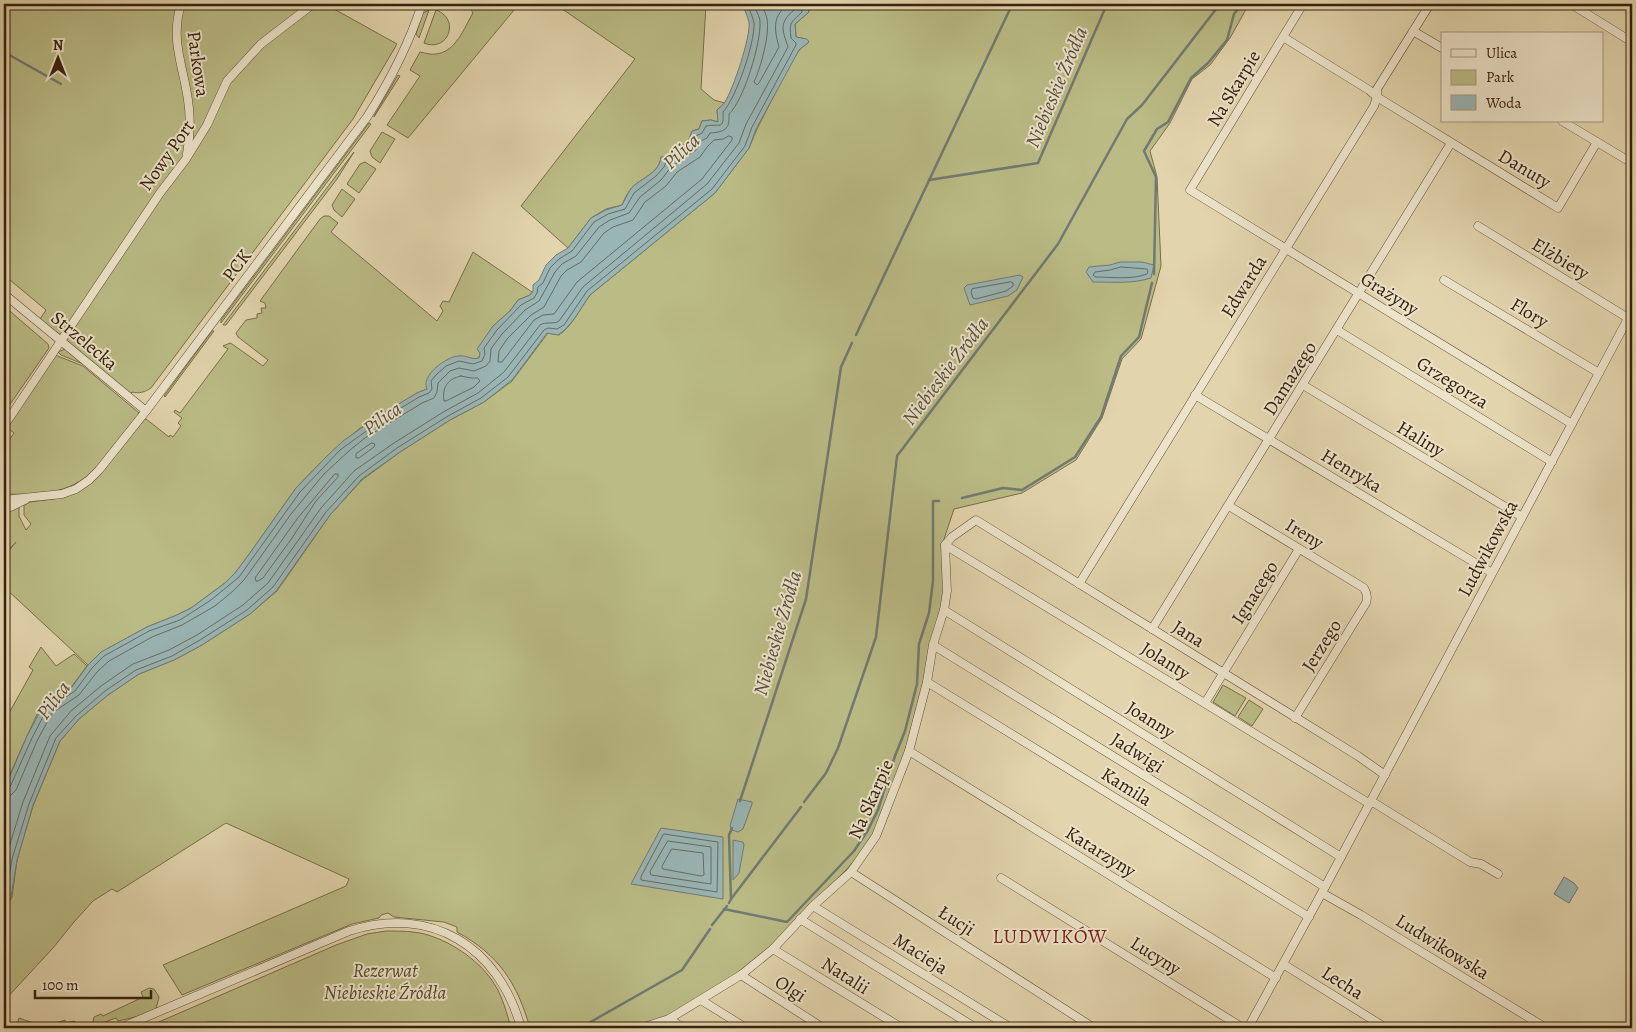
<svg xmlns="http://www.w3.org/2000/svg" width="1636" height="1032" viewBox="0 0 1636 1032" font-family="Alegreya,serif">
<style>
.green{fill:#babb85;stroke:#786e49}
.water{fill:#99b5b5;stroke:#717a72}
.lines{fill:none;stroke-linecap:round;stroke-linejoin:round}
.shore{stroke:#686b61;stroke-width:1}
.stream{stroke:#717a72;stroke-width:2.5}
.minor-casing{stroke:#614e35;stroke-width:9}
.minor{stroke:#ece3ca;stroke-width:8}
.labels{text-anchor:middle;stroke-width:4;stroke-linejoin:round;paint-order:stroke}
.street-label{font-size:19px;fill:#36210d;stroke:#ece3ca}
.park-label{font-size:19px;font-style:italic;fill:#57482b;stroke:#ece3ca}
.water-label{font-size:20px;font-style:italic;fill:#544d3f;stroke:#ece3ca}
.neighbourhood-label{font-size:20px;letter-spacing:1px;fill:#7a1f14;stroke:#ece3ca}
</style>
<rect width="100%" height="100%" fill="#e2d4ad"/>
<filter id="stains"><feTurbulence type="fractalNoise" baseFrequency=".004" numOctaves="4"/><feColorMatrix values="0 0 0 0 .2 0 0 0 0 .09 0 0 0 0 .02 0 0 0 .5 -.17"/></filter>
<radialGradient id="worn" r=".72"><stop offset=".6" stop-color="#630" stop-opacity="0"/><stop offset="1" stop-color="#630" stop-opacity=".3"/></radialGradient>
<!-- green -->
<g class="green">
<path d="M 4,4 L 325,4 L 397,44 L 353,119 L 151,388 C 145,392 139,394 132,392 L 130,394 L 40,319 L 46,310 L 4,275 Z"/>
<path d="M 468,4 L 519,4 L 408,138 L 387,125 L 420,76 L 410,70 L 420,52 C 425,53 431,55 436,54 C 456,52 464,28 473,13 Z"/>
<path d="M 555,4 L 706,4 L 701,89 L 714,100 L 725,103 L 717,110 L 719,122 L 711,120 L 702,121 L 699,129 L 692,131 L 688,142 L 666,157 L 661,157 C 659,175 639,178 630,190 C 627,194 624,200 622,205 L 606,209 L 591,218 L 568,248 L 521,206 L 635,59 Z"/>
<path d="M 806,4 L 1249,4 L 1230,38 L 1210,65 L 1192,79 L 1170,123 L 1150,151 L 1157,177 L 1161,266 L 1141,339 L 1122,359 L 1102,418 L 1076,460 L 1022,493 L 954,509 L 942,545 L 945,591 L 925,683 L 906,753 L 878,825 L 867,846 L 846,870 L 798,917 L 770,948 L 738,975 L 668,1017 L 633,1028 L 530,1028 C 517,983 499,955 457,932 L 457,927 L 444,922 L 394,917 L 388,913 L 381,915 L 379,918 L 352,924 L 182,995 L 163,965 L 346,886 L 349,879 L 226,823 L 117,892 L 112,889 L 93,901 L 74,922 L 53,948 L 4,1001 L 4,912 L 12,897 L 17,860 L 33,806 L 60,741 L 79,719 L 108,695 L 139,674 L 174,660 L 202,645 L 250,614 L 277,591 L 330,515 L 362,480 L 400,452 L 450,420 L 484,402 L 512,381 L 548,333 L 559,335 C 572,326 580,309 590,295 L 715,193 L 749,148 L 757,129 L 787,70 L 799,50 L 809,42 L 806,39 L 796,37 L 795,24 L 809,12 Z"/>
<polygon points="429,10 419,38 416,34 423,13"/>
<path d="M 436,10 C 461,19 448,53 424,43 Z"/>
<polygon points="398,75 400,76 374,117 374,116"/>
<polygon points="369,123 371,124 221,323 221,320"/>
<polygon points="382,132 395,139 380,163 372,157 370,151"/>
<polygon points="354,152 337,179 226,325 223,325"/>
<polygon points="365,162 376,169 359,193 347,184 360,164"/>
<polygon points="342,189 355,199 342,217 334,210 332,205"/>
<polygon points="324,216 329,216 338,223 331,232 437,321 443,311 440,306 443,301 449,302 473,252 532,292 530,295 518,300 510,311 493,326 478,349 480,353 479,358 473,359 459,356 427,389 417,393 359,429 327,456 296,488 250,553 235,573 225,583 191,608 177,615 147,627 102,652 88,665 4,587 4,557 16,542 4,555 5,513 19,507 19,516 26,530 31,524 24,515 24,505 30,502 53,499 67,496 104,469 144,420 146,419 169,437 170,435 173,437 181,426 178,423 182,418 174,412 175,410 180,413 228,349 223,346 230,343 232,344 263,366 268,360 238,337 236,333 246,320 257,318 257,314 262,313 261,308 266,308 265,303 260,301 320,219"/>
<polygon points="4,306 48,344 49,348 4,413"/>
<polygon points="212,331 214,331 165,397 164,396"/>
<polygon points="65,349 66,350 83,364 61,355 58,352"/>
<path d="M 55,355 L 83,366 L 139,413 L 138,415 L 95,469 C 70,495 37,495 4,494 L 4,448 L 14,433 L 6,427 Z"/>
<polygon points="41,647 56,666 74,654 87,666 72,686 42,704 27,736 4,788 4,722 33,670 29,667"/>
<polygon points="1223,685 1246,698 1235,716 1213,702"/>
<polygon points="1249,700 1263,709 1252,726 1238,717"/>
<path d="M 386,931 C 400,931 415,931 428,935 C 454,943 481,962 495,985 C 503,998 507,1014 511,1028 L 145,1028 L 336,945 L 367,934 Z"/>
<polygon points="149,988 154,989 159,997 156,1009 139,1016 118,1021 116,1018 97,1025 93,1022 94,1017 101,1014 103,1016 143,997 141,992"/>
<path d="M 19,1018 C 38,1025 46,1027 65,1020 L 66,1023 L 74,1021 L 77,1023 L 78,1028 L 16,1028 Z"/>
</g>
<!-- water -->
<g class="water">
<path d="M 743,4 L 806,4 L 809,12 L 795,24 L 796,37 L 807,39 L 809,42 L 799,50 L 756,129 L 749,148 L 715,193 L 590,295 C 580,309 572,326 558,335 L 547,333 L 512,380 L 484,402 L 450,420 L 400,452 L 362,479 L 330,515 L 276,591 L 250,614 L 202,645 L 174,660 L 139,674 L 108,695 L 79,719 L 60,741 L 33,805 L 17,860 L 11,897 L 4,910 L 4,790 L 27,736 L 43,706 L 72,687 L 88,665 L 101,652 L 147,627 L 177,615 L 191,608 L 225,583 L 235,573 L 250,553 L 296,488 L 327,456 L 343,441 L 380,415 L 417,393 L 427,389 C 420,376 447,356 459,356 C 467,355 471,360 479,358 L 480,353 L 477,349 L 493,326 L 510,311 L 518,300 L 530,295 L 533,291 L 533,285 L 539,280 L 546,265 L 556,255 L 568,248 L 591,218 L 606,210 L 622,205 C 625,200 627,195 630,190 C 639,178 659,175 661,157 L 666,157 L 688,142 L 692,131 L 699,129 L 702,121 L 711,120 L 718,122 L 717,110 C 720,107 723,105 725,102 C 733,89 751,37 749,22 C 748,17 744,10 743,4 Z"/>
<path d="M 1120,262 L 1142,262 L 1154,265 L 1151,278 C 1132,284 1112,282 1093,282 L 1086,272 L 1089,267 L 1110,265 Z"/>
<polygon points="1020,275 1023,277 1017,290 1008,296 970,305 964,288 967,285"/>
<polygon points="738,799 752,802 752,804 743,829 738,832 732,830 730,826"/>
<polygon points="661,828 723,837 723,899 631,884"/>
<polygon points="733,840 743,842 744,845 739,873 733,880"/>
<polygon points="1564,877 1574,883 1578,888 1569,903 1554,894"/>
<polygon points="207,1022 232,1022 256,1027 257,1028 192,1028"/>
</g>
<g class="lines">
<!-- shore -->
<g class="shore">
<path d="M 762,4 C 763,9 766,13 767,19 C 770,34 761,67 754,82 L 757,85 L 759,83 L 779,47 C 776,37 773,23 779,14 C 782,9 785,8 787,4"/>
<polygon points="729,136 732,137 732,140 702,179 577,282 554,314 543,315 534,320 502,362 498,362 499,351 507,339 531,315 544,307 561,276 567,270 581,262 604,233 613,227 633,220 645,202 666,186 677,172 700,157 707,147 714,140 723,139"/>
<path d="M 1121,267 L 1147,269 L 1148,271 L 1147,274 C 1131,280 1112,277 1096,277 L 1093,275 L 1095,272 L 1110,270 Z"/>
<polygon points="1011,282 1013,283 1013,286 1006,291 976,299 973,298 971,292 972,289"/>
<path d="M 461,376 L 471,378 L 478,378 L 480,381 L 474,387 L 446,401 L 444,401 C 442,388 447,379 461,376 Z"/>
<polygon points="372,443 375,444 374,447 359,458 356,458 356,454"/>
<polygon points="335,474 338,474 338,477 316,501 292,538 263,578 258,581 256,581 255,578 297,519"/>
<path d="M 4,790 L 8,789 L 10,787 L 32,738 L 47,709 L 75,691 L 92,668 L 104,656 L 149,631 L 180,620 L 211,600 L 239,577 L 300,492 L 340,450 L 383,419 L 419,397 L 429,393 L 432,389 L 431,381 L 436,375 L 446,366 L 459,361 L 473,364 L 482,361 L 485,354 L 484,348 L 497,330 L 521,305 L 534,298 L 537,293 L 538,287 L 543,283 L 550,268 L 559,259 L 572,251 L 594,222 L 608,214 L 625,209 L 634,193 L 656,176 L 664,167 L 666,162 L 691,146 L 696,136 L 702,133 L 706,126 C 720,123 724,131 723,112 C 736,98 755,43 754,23 C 753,17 749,10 748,4"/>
<path d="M 4,796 L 11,795 L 16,790 L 37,741 L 52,713 L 79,695 L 97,672 L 109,661 L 152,637 L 182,625 L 196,617 L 215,606 L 233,591 L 244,580 L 291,514 L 324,474 L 350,450 L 365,438 L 422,403 L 434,398 L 437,392 L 438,383 L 450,371 L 459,368 L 474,371 L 486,366 L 490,361 L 491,349 L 493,346 L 502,334 L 525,310 L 539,301 L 555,272 L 562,264 L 576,256 L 599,227 L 610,220 L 629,213 L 640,197 L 661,180 L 671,167 L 696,150 L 701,141 L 707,138 L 710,133 C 724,132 730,130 729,114 C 744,100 761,43 760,22 C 760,16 755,10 754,4"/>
<polygon points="664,834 718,842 717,892 641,880 641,877"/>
<polygon points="668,841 711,847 711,884 651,875 650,872"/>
<polygon points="672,849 703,853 704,875 701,876 663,869 662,867"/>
<path d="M 4,872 L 6,857 L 23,802 L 50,736 L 71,711 L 101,686 L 133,664 L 169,650 L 197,635 L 243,605 L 268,583 L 321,508 L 354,471 L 394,443 L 445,411 L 478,393 L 504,372 L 540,325 C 546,321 553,325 559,321 L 583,287 L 707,184 L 739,143 L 746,124 L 788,47 C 782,29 779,23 794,10 L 795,4"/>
<path d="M 4,900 L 6,895 L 12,859 L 29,804 L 56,738 L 76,716 L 105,691 L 136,670 L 172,656 L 200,640 L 247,610 L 273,587 L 326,512 L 359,476 L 397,448 L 448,416 L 481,398 L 508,377 L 544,330 L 548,328 L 557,329 L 564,325 L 587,291 L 712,189 L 745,146 L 752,127 L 796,45 L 796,43 L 791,38 C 789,21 791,23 802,12 L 801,4"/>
</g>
<!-- stream -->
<g class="stream">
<polyline points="4,52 61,84"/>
<polyline points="929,180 1038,163 1107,4"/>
<polyline points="1154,274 1156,177 1144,151 1157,129 1168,122 1191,78 1208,63 1227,40 1234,14 1242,4"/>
<polyline points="856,335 1010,9 1010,4"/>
<polyline points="962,498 1003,488 1022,490 1075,457 1101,417 1121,356 1139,337 1152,283"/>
<polyline points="740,801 806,599 841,367 852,343"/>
<polyline points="804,802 826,773 838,748 876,637 897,456 1058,244 1127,119 1142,105 1220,4"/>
<polyline points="731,899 729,835 732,828"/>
<polyline points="729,903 731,899 801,807"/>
<polyline points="724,909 787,922 854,851 868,830 878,810 895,756 905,731 917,684 919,644 929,613 933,581 933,501 939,501"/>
<polyline points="712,925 727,906"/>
<polyline points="580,1028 682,970 710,929"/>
</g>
<defs>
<g id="minor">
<path d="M 181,4 C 170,41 183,64 188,100 C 191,119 190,136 187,154"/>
<polyline points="1303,4 1190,190 1572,424"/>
<polyline points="1571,4 1632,42"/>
<polyline points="1413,31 1442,48"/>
<polyline points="1283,37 1369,90 1377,97 1558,208 1597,142"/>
<polyline points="1562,121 1632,163"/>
<polyline points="1478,226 1628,318"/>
<polyline points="1444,280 1599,373"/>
<polyline points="4,294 146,411"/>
<polyline points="1337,330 1552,462"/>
<polyline points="1303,385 1522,517"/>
<polyline points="1195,395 1492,573"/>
<polyline points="4,426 160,193 186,159 207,125 227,81 261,44 313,4"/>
<path d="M 4,500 L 62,494 L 76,489 L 89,480 L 99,470 L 146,411 L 367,117 C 390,81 409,44 422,4"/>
<path d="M 1229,506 L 1364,588 C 1367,593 1368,597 1366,603 L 1295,718"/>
<polyline points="4,510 25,500"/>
<polyline points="945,545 1370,804"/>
<polyline points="1079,584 1374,106 1377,97 1377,89 1430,4"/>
<polyline points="944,610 1341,857"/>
<polyline points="1152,629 1451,143"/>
<polyline points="933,645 1325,887"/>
<polyline points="927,682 1309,917"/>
<polyline points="1205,703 1299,549"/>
<polyline points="909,751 1276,978"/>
<polyline points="1371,801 1470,862 1481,864 1498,874"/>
<polyline points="851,872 1094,1028"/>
<polyline points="1001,878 1243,1028"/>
<polyline points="1322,893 1361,915 1546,1028"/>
<polyline points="813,906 1011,1028"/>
<polyline points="800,919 976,1028"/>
<polyline points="773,949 902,1028"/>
<polyline points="1283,964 1386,1028"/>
<polyline points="741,975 823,1028"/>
<polyline points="701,1000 746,1028"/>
<polyline points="669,1019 684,1028"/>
<path d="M 120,1028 L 349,931 C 431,904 499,947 521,1028"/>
<polyline points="641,1028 669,1019 741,975 773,949 813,906 851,872 876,836 909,751 927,682 933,645 944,610 947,591 945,545 952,537 976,520 1358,756 1385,775"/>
<polyline points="1248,1028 1325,887 1632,311"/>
</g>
</defs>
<!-- minor casing -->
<use href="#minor" class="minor-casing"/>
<!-- minor -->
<use href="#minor" class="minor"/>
</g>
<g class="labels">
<!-- street labels -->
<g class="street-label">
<text transform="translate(199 64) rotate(82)" y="7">Parkowa</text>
<text transform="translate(1233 88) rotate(-59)" y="7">Na Skarpie</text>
<text transform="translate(166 155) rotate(-55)" y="7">Nowy Port</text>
<text transform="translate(1525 168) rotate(31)" y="7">Danuty</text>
<text transform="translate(1561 258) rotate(31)" y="7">Elżbiety</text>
<text transform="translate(236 265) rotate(-53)" y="7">PCK</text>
<text transform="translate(1243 286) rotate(-58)" y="7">Edwarda</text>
<text transform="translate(1390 293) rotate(32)" y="7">Grażyny</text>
<text transform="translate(1530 312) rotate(31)" y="7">Flory</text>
<text transform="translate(85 340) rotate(40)" y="7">Strzelecka</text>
<text transform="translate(1289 378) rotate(-58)" y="7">Damazego</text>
<text transform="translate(1453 382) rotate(32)" y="7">Grzegorza</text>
<text transform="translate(1421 438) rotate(31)" y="7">Haliny</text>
<text transform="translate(1352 470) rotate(31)" y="7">Henryka</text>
<text transform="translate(1305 533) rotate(31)" y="7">Ireny</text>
<text transform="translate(1487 548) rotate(-62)" y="7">Ludwikowska</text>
<text transform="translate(1254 592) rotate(-58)" y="7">Ignacego</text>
<text transform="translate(1189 633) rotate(32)" y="7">Jana</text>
<text transform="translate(1321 645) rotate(-58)" y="7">Jerzego</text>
<text transform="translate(1166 660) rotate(32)" y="7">Jolanty</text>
<text transform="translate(1151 719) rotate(32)" y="7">Joanny</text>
<text transform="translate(1138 752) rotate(32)" y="7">Jadwigi</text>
<text transform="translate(1127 786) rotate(32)" y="7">Kamila</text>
<text transform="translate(870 799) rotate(-66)" y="7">Na Skarpie</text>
<text transform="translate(1101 851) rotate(32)" y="7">Katarzyny</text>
<text transform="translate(957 920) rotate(33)" y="7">Łucji</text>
<text transform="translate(1443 946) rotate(32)" y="7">Ludwikowska</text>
<text transform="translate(921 953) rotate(32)" y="7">Macieja</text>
<text transform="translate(1156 955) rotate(32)" y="7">Lucyny</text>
<text transform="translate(846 975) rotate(32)" y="7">Natalii</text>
<text transform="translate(1343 982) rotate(32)" y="7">Lecha</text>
<text transform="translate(791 988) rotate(33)" y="7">Olgi</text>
</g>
<!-- park labels -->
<g class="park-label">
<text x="385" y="977">Rezerwat<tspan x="385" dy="22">Niebieskie Źródła</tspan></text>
</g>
<!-- water labels -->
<g class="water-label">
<text transform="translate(1056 87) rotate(-67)" y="7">Niebieskie Żródła</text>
<text transform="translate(681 151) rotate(-43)" y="7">Pilica</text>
<text transform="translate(945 371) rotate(-53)" y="7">Niebieskie Źródła</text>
<text transform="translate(382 418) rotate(-35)" y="7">Pilica</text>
<text transform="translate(777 633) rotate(-74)" y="7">Niebieskie Żródła</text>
<text transform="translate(53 700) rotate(-53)" y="7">Pilica</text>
</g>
<!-- neighbourhood labels -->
<g class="neighbourhood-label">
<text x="1050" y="943">LUDWIKÓW</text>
</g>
</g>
<!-- margin -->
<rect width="1636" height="1032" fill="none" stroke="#e2d4ad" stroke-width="20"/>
<rect x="5" y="5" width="1626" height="1022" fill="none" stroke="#36210d" stroke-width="2.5"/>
<rect x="10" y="10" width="1616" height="1012" fill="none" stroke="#36210d"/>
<!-- legend -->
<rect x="1441" y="32" width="162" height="90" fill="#ece3ca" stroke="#a3957e"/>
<rect x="1451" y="49" width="25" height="8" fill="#ece3ca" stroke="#a3957e"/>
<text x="1486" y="58" font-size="15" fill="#36210d">Ulica</text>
<rect x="1451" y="70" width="25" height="15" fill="#babb85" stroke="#a3957e"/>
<text x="1486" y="82" font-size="15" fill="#36210d">Park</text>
<rect x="1451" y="95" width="25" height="15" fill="#99b5b5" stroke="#a3957e"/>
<text x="1486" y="108" font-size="15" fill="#36210d">Woda</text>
<!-- north arrow -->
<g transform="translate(58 58)" stroke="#ece3ca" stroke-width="4" paint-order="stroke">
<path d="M0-4L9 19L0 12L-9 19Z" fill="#36210d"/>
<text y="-8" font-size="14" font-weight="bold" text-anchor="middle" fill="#36210d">N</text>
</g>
<!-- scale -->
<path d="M35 990v8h116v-8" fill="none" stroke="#36210d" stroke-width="2.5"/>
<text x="42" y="990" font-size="15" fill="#36210d" stroke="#ece3ca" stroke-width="4" paint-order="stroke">100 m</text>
<rect width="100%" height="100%" filter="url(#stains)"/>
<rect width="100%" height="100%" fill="url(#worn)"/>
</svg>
